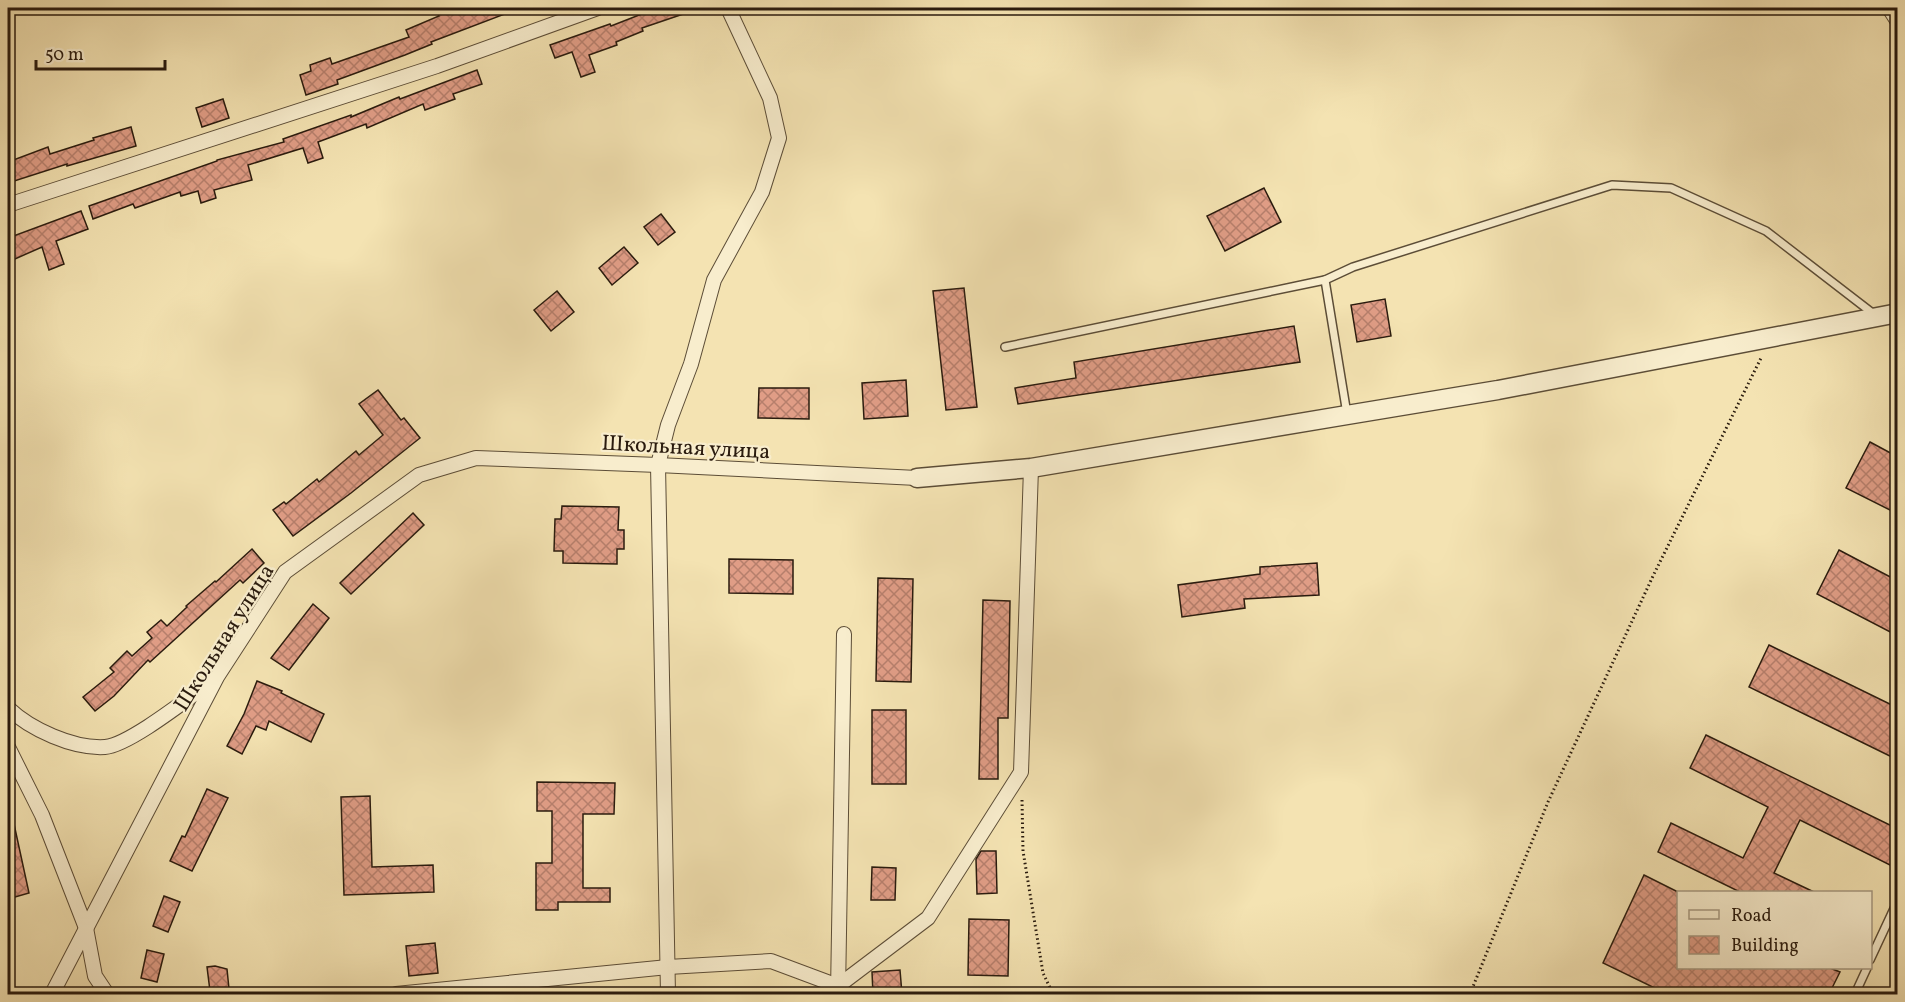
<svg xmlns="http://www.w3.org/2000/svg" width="1905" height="1002" viewBox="0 0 1905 1002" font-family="Vollkorn,serif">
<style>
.building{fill:url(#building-cross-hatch);stroke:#2a1b0e;stroke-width:1.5}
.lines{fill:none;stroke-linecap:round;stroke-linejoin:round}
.service-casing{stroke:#5c4d37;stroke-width:10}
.minor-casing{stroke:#5c4d37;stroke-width:16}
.tertiary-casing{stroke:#5c4d37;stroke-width:21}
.path{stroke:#2a1b0e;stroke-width:3;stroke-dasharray:1.5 3;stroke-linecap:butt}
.service{stroke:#f8edcd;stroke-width:7}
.minor{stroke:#f8edcd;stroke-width:14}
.tertiary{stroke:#f8edcd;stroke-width:18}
.labels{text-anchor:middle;stroke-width:4.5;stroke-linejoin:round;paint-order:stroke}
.street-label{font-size:22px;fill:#2a1b0e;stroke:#f8edcd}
</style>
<defs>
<pattern id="building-cross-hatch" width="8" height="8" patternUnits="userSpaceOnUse" patternTransform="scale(1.5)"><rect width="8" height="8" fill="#e09d86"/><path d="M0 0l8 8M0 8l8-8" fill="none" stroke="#b67f6c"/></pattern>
</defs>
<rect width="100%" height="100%" fill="#f4e3b2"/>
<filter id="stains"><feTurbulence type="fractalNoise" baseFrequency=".00333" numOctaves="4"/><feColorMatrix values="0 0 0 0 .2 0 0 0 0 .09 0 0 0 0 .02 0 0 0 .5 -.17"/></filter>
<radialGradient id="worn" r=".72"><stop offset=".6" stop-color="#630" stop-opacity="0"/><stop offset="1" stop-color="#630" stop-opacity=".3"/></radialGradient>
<!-- building -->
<g class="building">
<polygon points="451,8 518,9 431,42 432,44 405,55 337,80 338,84 306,95 300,75 311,71 310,65 330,58 332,64 409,37 406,30 439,16 437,13"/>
<polygon points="657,8 694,8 695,10 642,28 643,31 616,42 617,45 589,55 595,72 581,77 572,52 555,58 550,45 610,24 611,26"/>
<polygon points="477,70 482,84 453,94 455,99 425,110 423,104 367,128 366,124 318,142 323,158 308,163 303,148 248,165 252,180 214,190 216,198 201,203 198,191 181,196 180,192 135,208 133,204 93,219 89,206 217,161 217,160 284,142 283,139 351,115 351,117 399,97 400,99"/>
<polygon points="223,99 229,118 202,127 196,108"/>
<polygon points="131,127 136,146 67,166 67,164 8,183 8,162 48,147 50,154 94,140 93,138"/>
<polygon points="1264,188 1281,222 1225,251 1207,216"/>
<polygon points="81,211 88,229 56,241 64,264 49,270 42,247 8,262 8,238"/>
<polygon points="661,214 675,232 658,245 644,227"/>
<polygon points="624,247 638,263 612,285 599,268"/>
<polygon points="964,288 977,407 946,410 933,291"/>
<polygon points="557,291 574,312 551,331 534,310"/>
<polygon points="1385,299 1391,336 1357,342 1351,305"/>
<polygon points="1294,326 1300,362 1018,404 1015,388 1076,378 1074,362"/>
<polygon points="906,380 908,416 864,419 862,383"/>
<polygon points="759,388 809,388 809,419 758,418"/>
<polygon points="378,390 401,420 404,418 420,438 351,493 293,536 273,510 284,502 286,504 317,479 319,482 356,451 359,455 383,435 359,404"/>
<polygon points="1870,442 1898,457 1898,514 1846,488"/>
<polygon points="562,506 619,507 618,530 624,530 624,549 617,549 617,564 563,563 563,551 554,551 555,519 561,519"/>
<polygon points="413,513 424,525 351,594 340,583"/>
<polygon points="252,549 264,563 243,583 240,580 150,662 148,660 114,696 95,711 83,697 114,672 110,668 127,651 132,656 152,638 147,632 161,620 167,626 187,607 186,606 215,581 216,582"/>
<polygon points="1839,550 1898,581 1898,636 1817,594"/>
<polygon points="729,559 793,560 793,594 729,593"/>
<polygon points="1317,563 1319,595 1244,599 1245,608 1182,617 1178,585 1260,574 1260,567"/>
<polygon points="878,578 913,579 911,682 876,681"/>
<polygon points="983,600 1010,601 1008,718 998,718 998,779 979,779"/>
<polygon points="313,604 329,618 289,670 271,658"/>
<polygon points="1769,645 1898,708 1898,760 1749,687"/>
<polygon points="257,681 282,691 281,693 324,714 311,742 269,721 266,730 256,726 242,754 227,746 244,714"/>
<rect x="872" y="710" width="34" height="74"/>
<polygon points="1706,735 1898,829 1898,855 1892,866 1800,820 1774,873 1814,892 1740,892 1658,852 1671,823 1743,858 1768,807 1690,768"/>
<polygon points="537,782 615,783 614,814 583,814 583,888 610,888 610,902 558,902 558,910 536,910 536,863 552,863 552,811 537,811"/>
<polygon points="207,789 228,798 192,871 170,861 182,836 185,837"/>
<polygon points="370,796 372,867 433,865 434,892 344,895 341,797"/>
<polygon points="14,824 29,893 8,899 8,825"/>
<polygon points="981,851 996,851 997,893 977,894 976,859"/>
<polygon points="872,867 896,868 895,900 871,900"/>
<polygon points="1644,875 1678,892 1678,968 1830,968 1840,972 1829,994 1667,994 1603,963"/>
<polygon points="164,896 180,902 168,932 153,926"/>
<polygon points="969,919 1009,920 1008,976 968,975"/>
<polygon points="435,943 438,973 409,976 406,946"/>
<polygon points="147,950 164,954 157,982 141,978"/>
<polygon points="215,966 227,969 229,989 210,991 207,967"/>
<polygon points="900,970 902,994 873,994 872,972"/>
</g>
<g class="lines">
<defs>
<g id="service">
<polyline points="1005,347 1325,280"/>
<polyline points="1347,414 1325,280 1353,267 1612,185 1671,188 1766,231 1875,315"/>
<polyline points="1870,960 1898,900"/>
<polyline points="1855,994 1867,968"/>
</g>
<g id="minor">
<polyline points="1889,8 1898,22"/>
<polyline points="8,205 437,66 598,8"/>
<path d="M 8,708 C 30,729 73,749 105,747 C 130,745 192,695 215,679"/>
<polyline points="8,747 42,815 86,928 95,976 107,994"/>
<polyline points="838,992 844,634"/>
<polyline points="52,994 217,677 285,572 419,475 476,458 658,465 917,478"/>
<polyline points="396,994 668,967 771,961 838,986 928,918 1021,772 1031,468"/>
<polyline points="668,994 658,465 668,425 691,364 714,280 762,192 779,138 770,98 728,8"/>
</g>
<polyline id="tertiary" points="917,478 1031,468 1347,415 1498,390 1898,313"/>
</defs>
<!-- service casing -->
<use href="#service" class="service-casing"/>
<!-- minor casing -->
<use href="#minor" class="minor-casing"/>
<!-- tertiary casing -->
<use href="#tertiary" class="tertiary-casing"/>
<!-- path -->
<g class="path">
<polyline points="1022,800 1023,851 1043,973 1053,994"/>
<polyline points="1470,994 1548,802 1653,576 1761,358"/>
</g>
<!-- service -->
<use href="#service" class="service"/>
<!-- minor -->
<use href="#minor" class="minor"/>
<!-- tertiary -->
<use href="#tertiary" class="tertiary"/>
</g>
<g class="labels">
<!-- street labels -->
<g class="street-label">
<text transform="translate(686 446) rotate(3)" y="8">Школьная улица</text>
<text transform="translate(223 637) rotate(-58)" y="8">Школьная улица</text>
</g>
</g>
<!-- margin -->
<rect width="1905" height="1002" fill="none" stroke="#f4e3b2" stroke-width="30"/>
<rect x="9" y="9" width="1887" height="984" fill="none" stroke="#2a1b0e" stroke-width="3"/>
<rect x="15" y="15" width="1875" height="972" fill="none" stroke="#2a1b0e" stroke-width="1.5"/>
<!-- legend -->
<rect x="1677" y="891" width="195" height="78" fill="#f8edcd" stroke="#a69981" stroke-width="1.5"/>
<rect x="1689" y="910" width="30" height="9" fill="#f8edcd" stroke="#a69981" stroke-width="1.5"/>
<text x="1731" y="921" font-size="18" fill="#2a1b0e">Road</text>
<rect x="1689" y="936" width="30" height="18" fill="url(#building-cross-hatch)" stroke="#a69981" stroke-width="1.5"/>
<text x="1731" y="951" font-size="18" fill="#2a1b0e">Building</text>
<!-- scale -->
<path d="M36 60v9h129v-9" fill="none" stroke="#2a1b0e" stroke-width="3"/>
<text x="45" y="60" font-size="18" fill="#2a1b0e" stroke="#f8edcd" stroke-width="4.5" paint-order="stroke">50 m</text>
<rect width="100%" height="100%" filter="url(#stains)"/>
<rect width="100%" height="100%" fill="url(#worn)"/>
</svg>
